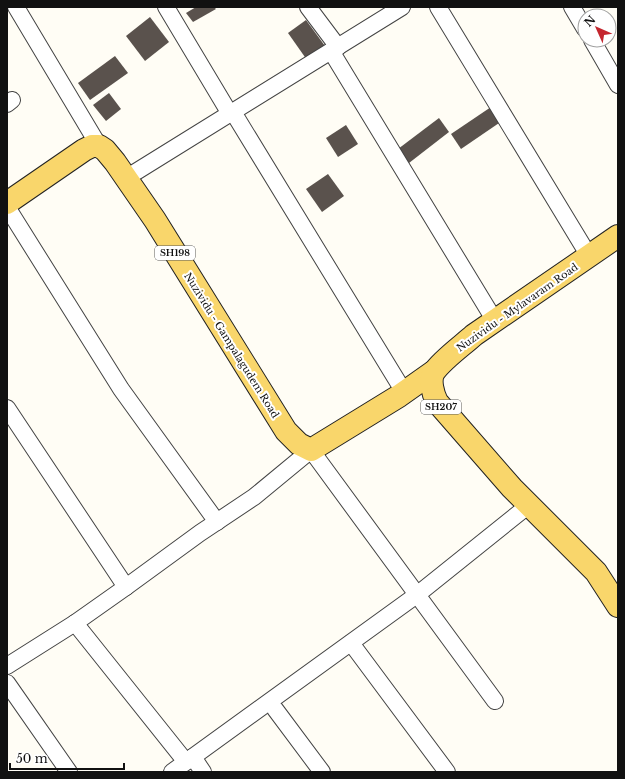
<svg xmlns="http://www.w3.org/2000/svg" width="625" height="779" viewBox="0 0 625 779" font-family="'Libre Baskerville',serif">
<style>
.building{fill:#5a524d}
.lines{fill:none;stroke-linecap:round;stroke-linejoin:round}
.street-casing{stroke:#444;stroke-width:18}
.primary-casing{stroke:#222;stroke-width:24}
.street{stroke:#fff;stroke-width:16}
.primary{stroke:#f9d66b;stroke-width:22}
.labels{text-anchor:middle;stroke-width:4;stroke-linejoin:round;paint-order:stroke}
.shield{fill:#fff;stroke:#585858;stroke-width:1}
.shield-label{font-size:9px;font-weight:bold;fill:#111}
.street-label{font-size:10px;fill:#111;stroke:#fff}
</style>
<rect width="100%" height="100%" fill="#fffdf5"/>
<!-- building -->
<g class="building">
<polygon points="196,7 214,7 216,9 193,22 186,13"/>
<polygon points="150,17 169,42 145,61 126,36"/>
<polygon points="306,20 325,46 307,60 288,33"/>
<polygon points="115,56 128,73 90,100 78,83"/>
<polygon points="109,93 121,109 106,121 93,105"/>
<polygon points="491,107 502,121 461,149 451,134"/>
<polygon points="439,118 449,132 409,163 398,149"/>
<polygon points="346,125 358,144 338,157 326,138"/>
<polygon points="328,174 344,196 322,212 306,189"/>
</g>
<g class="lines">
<defs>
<g id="street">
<polyline points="16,7 99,146"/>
<polyline points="166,7 230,114"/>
<polyline points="308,7 338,47"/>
<polyline points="438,7 589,256"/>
<polyline points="572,7 585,29"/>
<polyline points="592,40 618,85"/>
<polyline points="331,51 495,321"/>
<polyline points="7,104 12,100"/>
<polyline points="233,112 404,392"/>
<polyline points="126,178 402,7"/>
<polyline points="7,207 121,389 217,522"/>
<polyline points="7,408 126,587"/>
<polyline points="75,623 186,762"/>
<polyline points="351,643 447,772"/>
<polyline points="7,666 75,623 126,587 200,533 254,497 311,450 495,701"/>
<polyline points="7,683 69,772"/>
<polyline points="275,709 322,772"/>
<polyline points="193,757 203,772"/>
<polyline points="172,772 418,594 529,505"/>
</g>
<g id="primary">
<polyline points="7,203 84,150 92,146 99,146 105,150 115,162 155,220 286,431 299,444 311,450 399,396 433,372"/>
<path d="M 618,236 L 474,335 C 463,345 442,360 434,372 C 429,380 433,394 437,402 L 512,488 L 596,572 L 618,606"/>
</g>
</defs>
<!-- street casing -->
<use href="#street" class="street-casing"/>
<!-- primary casing -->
<use href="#primary" class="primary-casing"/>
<!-- street -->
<use href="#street" class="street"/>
<!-- primary -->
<use href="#primary" class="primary"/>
</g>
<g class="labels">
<!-- shield labels -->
<g class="shield">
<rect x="155" y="246" width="40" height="14" rx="3"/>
<rect x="421" y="400" width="40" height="14" rx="3"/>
</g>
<g class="shield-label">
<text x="175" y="256">SH198</text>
<text x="441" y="410">SH207</text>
</g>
<!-- street labels -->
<g class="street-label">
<text transform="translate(517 307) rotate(-35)" y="4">Nuzividu - Mylavaram Road</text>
<text transform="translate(232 345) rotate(58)" y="4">Nuzividu - Gampalagudem Road</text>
</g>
</g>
<!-- border -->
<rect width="625" height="779" fill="none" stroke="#111111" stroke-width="16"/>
<!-- north arrow -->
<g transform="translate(597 28) rotate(315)"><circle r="19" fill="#ffffff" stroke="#a0a0a0"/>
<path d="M0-3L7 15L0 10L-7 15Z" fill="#c4262e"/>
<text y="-6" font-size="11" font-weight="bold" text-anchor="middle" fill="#111111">N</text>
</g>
<!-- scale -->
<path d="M10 763v6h114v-6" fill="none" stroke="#111111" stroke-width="2"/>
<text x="16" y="763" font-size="12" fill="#111111" stroke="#ffffff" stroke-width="3" paint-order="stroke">50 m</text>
</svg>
